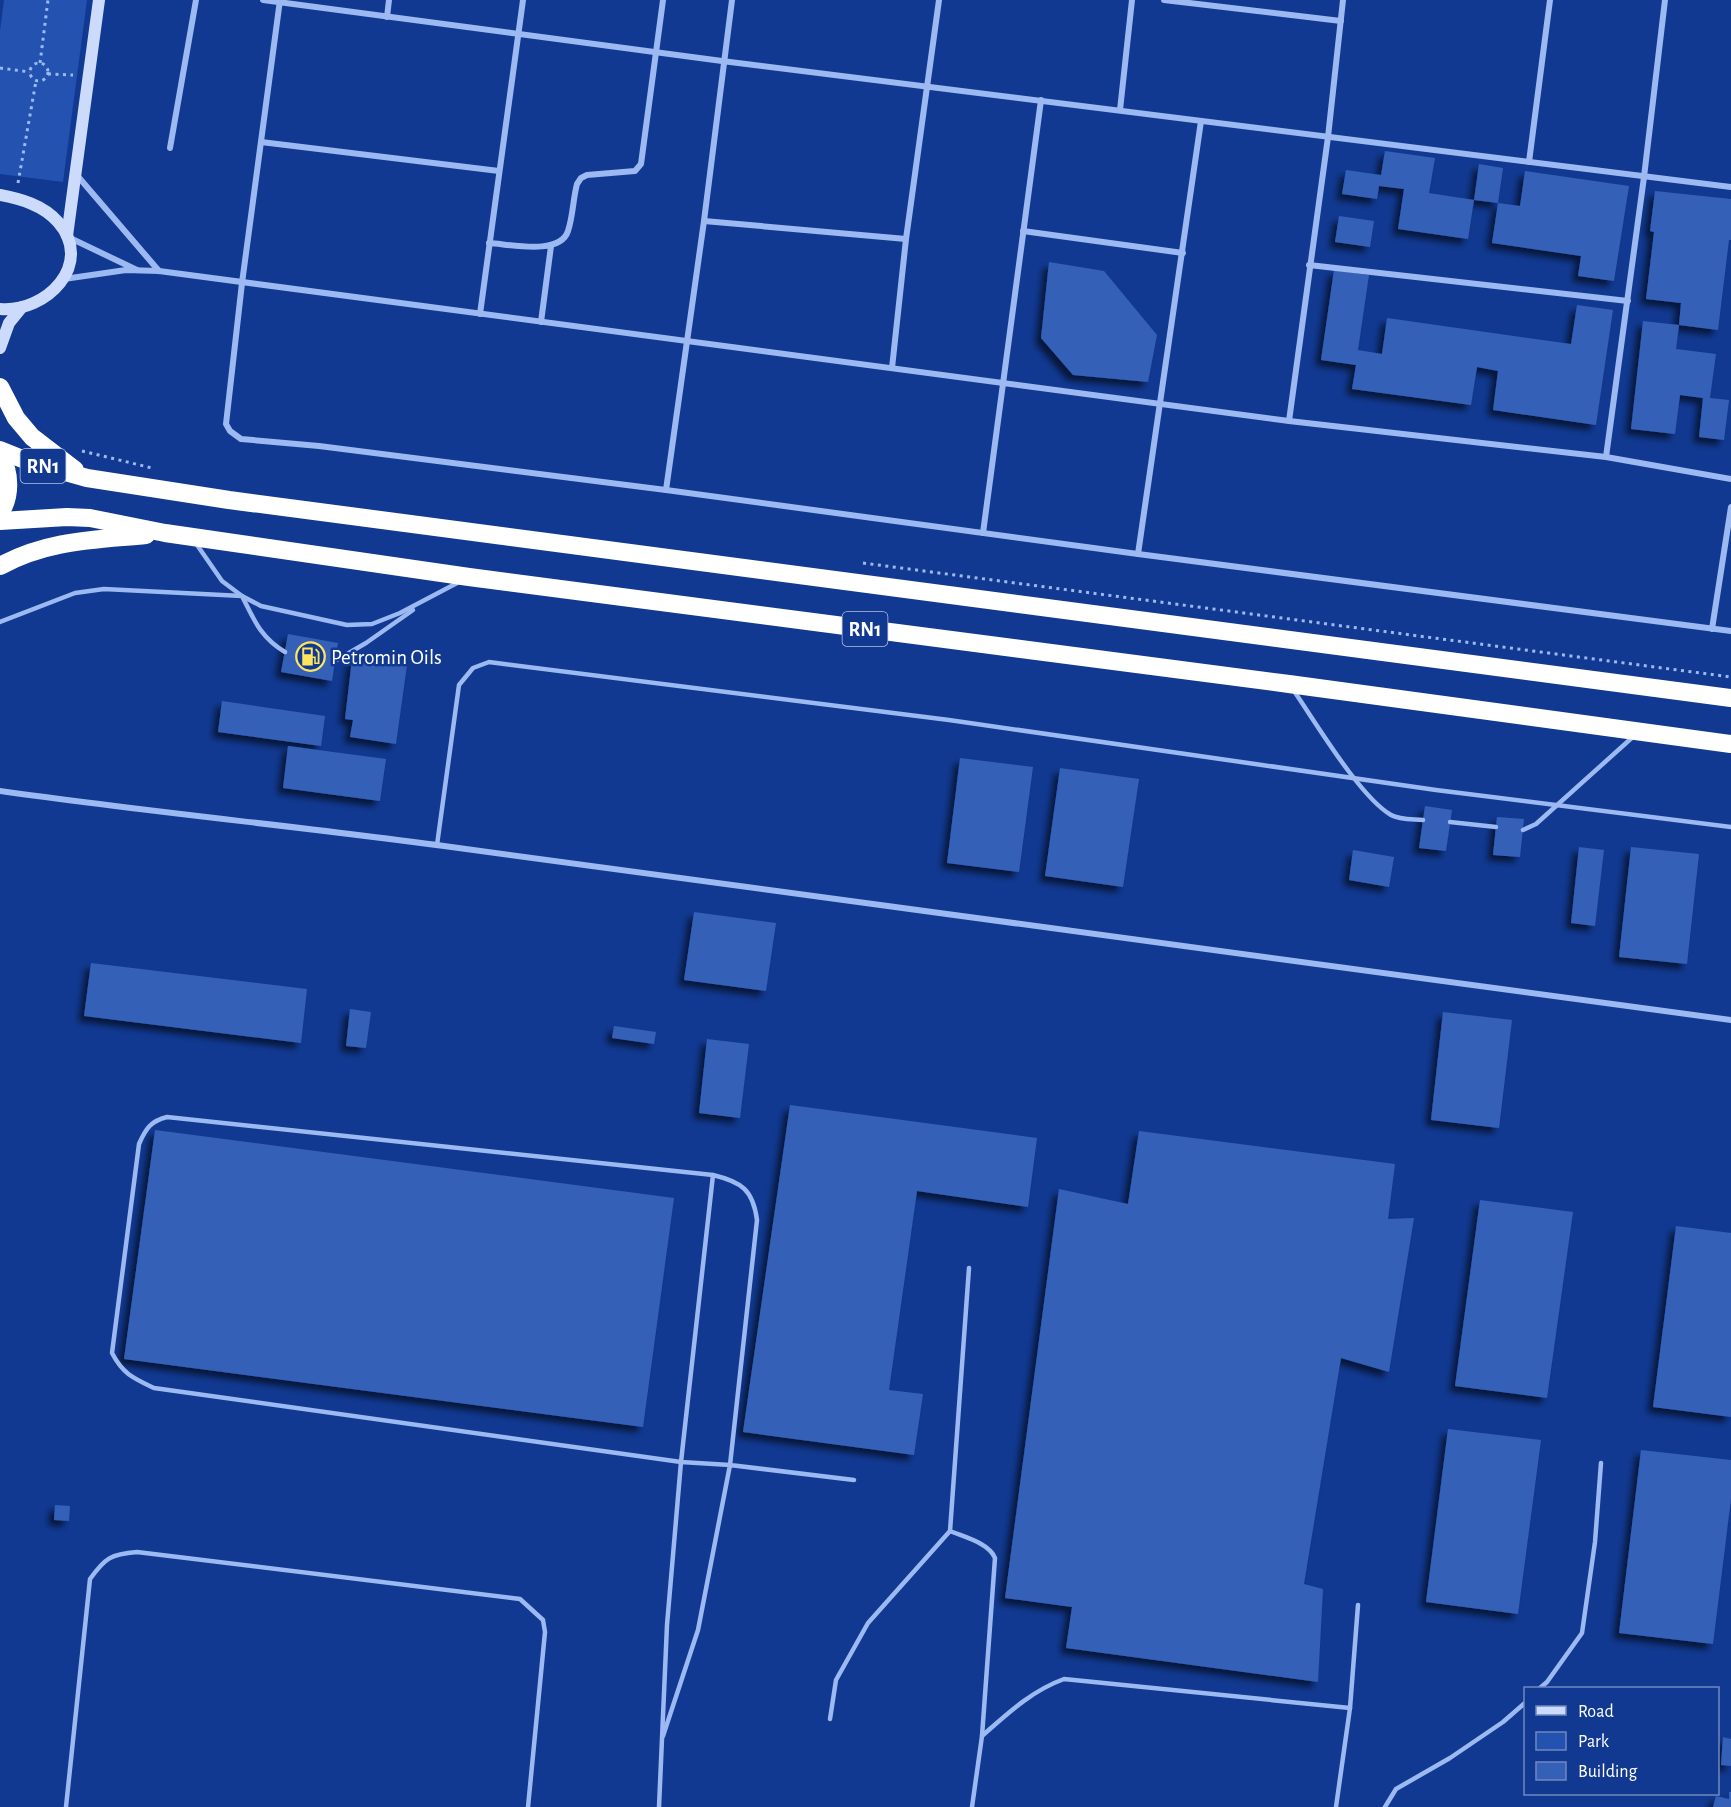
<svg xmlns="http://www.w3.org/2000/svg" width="1731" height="1807" viewBox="0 0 1731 1807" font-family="'Alegreya Sans',sans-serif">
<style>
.green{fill:#2352b0}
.building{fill:#3560b8;filter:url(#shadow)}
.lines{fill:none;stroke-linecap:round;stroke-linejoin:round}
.path{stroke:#9db9f2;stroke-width:3;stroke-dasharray:3 4.5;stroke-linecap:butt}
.lane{stroke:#9db9f2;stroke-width:4.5}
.street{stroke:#9db9f2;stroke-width:6}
.secondary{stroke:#ccdbfc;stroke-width:12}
.highway{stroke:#fff;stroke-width:18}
.labels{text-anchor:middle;stroke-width:5;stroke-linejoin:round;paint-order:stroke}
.shield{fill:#113991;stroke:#b8c4de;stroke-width:1.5}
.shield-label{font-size:20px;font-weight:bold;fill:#fff}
.poi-label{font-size:21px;fill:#fff;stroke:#113991;text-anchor:start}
</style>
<defs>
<filter id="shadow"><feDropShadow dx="-5.5" dy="5.5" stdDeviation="3" flood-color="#0009"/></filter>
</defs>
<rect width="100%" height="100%" fill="#113991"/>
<!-- green -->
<polygon class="green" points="4,0 87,0 63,182 0,174 0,31"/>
<!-- building -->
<g class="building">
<polygon points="1385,151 1435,158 1429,193 1474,200 1479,164 1503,168 1498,203 1474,200 1468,239 1398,229 1404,189 1379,186 1377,199 1342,194 1346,170 1381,175"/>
<polygon points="1525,171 1629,186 1614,281 1578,276 1581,256 1492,243 1498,203 1520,206"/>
<polygon points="1655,191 1731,199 1731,240 1729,240 1718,330 1679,325 1676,349 1716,354 1710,398 1729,400 1724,440 1699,437 1703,398 1680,395 1675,434 1631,429 1643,321 1679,325 1681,303 1646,299 1654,232 1650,231"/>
<polygon points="1339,216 1374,221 1370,247 1335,242"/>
<polygon points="1049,262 1104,271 1157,335 1148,382 1073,375 1041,338"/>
<polygon points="1334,270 1369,275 1358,350 1382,354 1387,318 1571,344 1577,305 1613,310 1596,425 1493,410 1498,371 1477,367 1471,405 1352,389 1356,365 1321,360"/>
<polygon points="288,634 338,643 332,681 281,672"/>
<polygon points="352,659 407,665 396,744 350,737 353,720 345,719"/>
<polygon points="222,701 325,716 321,746 218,732"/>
<polygon points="288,746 386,759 380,801 283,788"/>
<polygon points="960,758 1033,767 1019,872 947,863"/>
<polygon points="1060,768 1139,779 1123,887 1045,876"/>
<polygon points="1425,806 1452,810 1446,851 1419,848"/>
<polygon points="1497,817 1524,819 1520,857 1493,855"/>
<polygon points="1579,847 1604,850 1595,926 1571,923"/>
<polygon points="1631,847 1699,854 1687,964 1619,957"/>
<polygon points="1353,850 1394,857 1389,887 1349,880"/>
<polygon points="694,912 776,923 766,991 684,980"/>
<polygon points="91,963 307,989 301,1043 84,1016"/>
<polygon points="350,1009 371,1012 366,1048 346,1046"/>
<polygon points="1443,1012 1512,1020 1499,1128 1431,1120"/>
<polygon points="614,1026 656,1032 654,1044 612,1038"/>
<polygon points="707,1039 749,1044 740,1118 699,1113"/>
<polygon points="790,1105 1037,1138 1028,1207 917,1191 889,1390 923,1394 914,1455 743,1432"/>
<polygon points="155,1130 674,1198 643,1427 124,1359"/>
<polygon points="1139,1131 1395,1164 1388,1219 1414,1218 1389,1372 1341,1358 1304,1584 1323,1589 1318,1682 1066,1648 1072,1607 1005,1598 1059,1189 1128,1204"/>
<polygon points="1480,1200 1573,1212 1547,1398 1455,1386"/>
<polygon points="1676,1226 1731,1233 1731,1417 1653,1407"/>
<polygon points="1448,1429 1541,1440 1518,1614 1426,1602"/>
<polygon points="1641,1450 1731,1460 1731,1499 1713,1644 1619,1633"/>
<polygon points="55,1505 70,1506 69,1521 54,1520"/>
<polygon points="1723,1737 1731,1739 1731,1766 1721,1765"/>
<polygon points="1729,1792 1731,1792 1731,1807 1713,1807 1716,1796 1729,1799"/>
</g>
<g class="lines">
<!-- path -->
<g class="path">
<circle cx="39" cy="72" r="9"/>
<polyline points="40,63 48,0"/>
<polyline points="0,68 30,72"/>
<polyline points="48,74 73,75"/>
<polyline points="18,183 36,81"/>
<polyline points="82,451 152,468"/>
<polyline points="863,563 1731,677"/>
</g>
<!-- lane -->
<g class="lane">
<polyline points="195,542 222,581 242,596 261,606 347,625 372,624 400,613 459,582"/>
<path d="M 0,622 L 75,593 L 104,589 L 242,596 C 254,620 261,638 285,652"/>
<polyline points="335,661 366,643 413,610"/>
<path d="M 1294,691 C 1316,723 1360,797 1391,815 C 1400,820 1413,819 1423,820"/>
<polyline points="1450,822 1496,827"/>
<polyline points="1523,830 1536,824 1635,735"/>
<polyline points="437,845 459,685 473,668 489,662 949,720 1436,790 1731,827"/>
<path d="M 950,1531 C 964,1537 989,1543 995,1558 L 982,1736"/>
<polyline points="1540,1688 1547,1682 1582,1633 1595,1542 1601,1463"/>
<polyline points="830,1719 836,1680 868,1623 950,1531 969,1268"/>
<path d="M 663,1736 L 698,1630 L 730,1465 L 757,1220 C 753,1190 742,1182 713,1175 L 167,1117 C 151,1121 146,1128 139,1144 L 112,1353 C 123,1374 133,1378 154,1388 L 681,1462 L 730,1465 L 854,1480"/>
<path d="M 66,1807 L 90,1579 C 105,1558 111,1554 137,1552 L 520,1599 L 543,1620 L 545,1632 L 528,1807"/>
<polyline points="659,1807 667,1625 681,1462 713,1175"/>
<path d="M 972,1807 L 982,1736 C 1007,1714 1031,1691 1064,1679 L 1350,1708"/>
<polyline points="1336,1807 1350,1708 1358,1605"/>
<polyline points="1385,1807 1396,1789 1450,1758 1503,1722 1526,1702"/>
</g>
<!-- street -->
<g class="street">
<polyline points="263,0 722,61 1731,187"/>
<polyline points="280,0 242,283 226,424 230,431 241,439 319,446 666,490 1138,554 1731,631"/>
<polyline points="1164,0 1341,21"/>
<polyline points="387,17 389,0"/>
<polyline points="1120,110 1132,0"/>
<polyline points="261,142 499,171"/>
<polyline points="170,148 196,0"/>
<polyline points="1529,162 1550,0"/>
<polyline points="75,173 159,271"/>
<polyline points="704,221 906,239"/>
<polyline points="1023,231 1183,253"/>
<polyline points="68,237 137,270"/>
<path d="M 489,243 C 509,244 560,256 568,231 C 573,216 573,199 577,184 L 581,178 L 587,175 L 635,171 L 641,164 L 663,0"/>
<polyline points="1309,265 1628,301"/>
<polyline points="64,279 126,270 159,271 1289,421 1606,457 1731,479"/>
<polyline points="480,314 523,0"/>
<polyline points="541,322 551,246"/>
<polyline points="892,368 906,239 939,0"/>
<polyline points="1289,421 1328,137 1343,0"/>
<polyline points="1606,457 1644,177 1665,0"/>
<polyline points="666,490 704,221 732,0"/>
<polyline points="983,533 1041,100"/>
<polyline points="1138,554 1201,121"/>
<polyline points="1712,629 1731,507"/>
<path d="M 0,791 C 148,812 296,826 444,846 C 873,904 1302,962 1731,1020"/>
</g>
<!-- secondary -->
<g class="secondary">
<path d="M 0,195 C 21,199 43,205 58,222 C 95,264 46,313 0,309"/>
<polyline points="67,236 99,0"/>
<polyline points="0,348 9,323 22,307"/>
</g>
<!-- highway -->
<g class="highway">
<polyline points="0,387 16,418 32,437 75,470"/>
<polyline points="0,450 30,462 87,478 229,500 1731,698"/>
<path d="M 0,456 C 11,472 11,497 0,513"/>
<polyline points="0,521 67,517 90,518 165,533 469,577 1289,684 1731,744"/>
<path d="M 0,566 C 47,540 94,540 146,535"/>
</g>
</g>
<!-- icons -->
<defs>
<symbol id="fuel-ring" viewBox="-11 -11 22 22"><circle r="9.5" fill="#113991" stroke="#ffe45e" stroke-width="1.5"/><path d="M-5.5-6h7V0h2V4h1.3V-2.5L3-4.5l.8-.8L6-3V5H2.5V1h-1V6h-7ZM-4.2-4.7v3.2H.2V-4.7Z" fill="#ffe45e"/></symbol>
</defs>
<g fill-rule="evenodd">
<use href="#fuel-ring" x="294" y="640" width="33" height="33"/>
</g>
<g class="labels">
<!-- shield labels -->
<g class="shield">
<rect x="20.5" y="449" width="45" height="34" rx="4.5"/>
<rect x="842.5" y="612" width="45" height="34" rx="4.5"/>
</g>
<g class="shield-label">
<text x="43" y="473">RN1</text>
<text x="865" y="636">RN1</text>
</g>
<!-- poi labels -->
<g class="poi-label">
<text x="331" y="664">Petromin Oils</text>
</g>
</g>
<!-- legend -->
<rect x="1524" y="1687" width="195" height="108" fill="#113991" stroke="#7088bd" stroke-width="1.5"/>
<rect x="1536" y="1706" width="30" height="9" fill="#ccdbfc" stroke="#7088bd" stroke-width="1.5"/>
<text x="1578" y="1717" font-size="18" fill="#ffffff">Road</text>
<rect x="1536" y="1732" width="30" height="18" fill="#2352b0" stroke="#7088bd" stroke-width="1.5"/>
<text x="1578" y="1747" font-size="18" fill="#ffffff">Park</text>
<rect x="1536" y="1762" width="30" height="18" fill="#3560b8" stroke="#7088bd" stroke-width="1.5"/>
<text x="1578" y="1777" font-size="18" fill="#ffffff">Building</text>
</svg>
